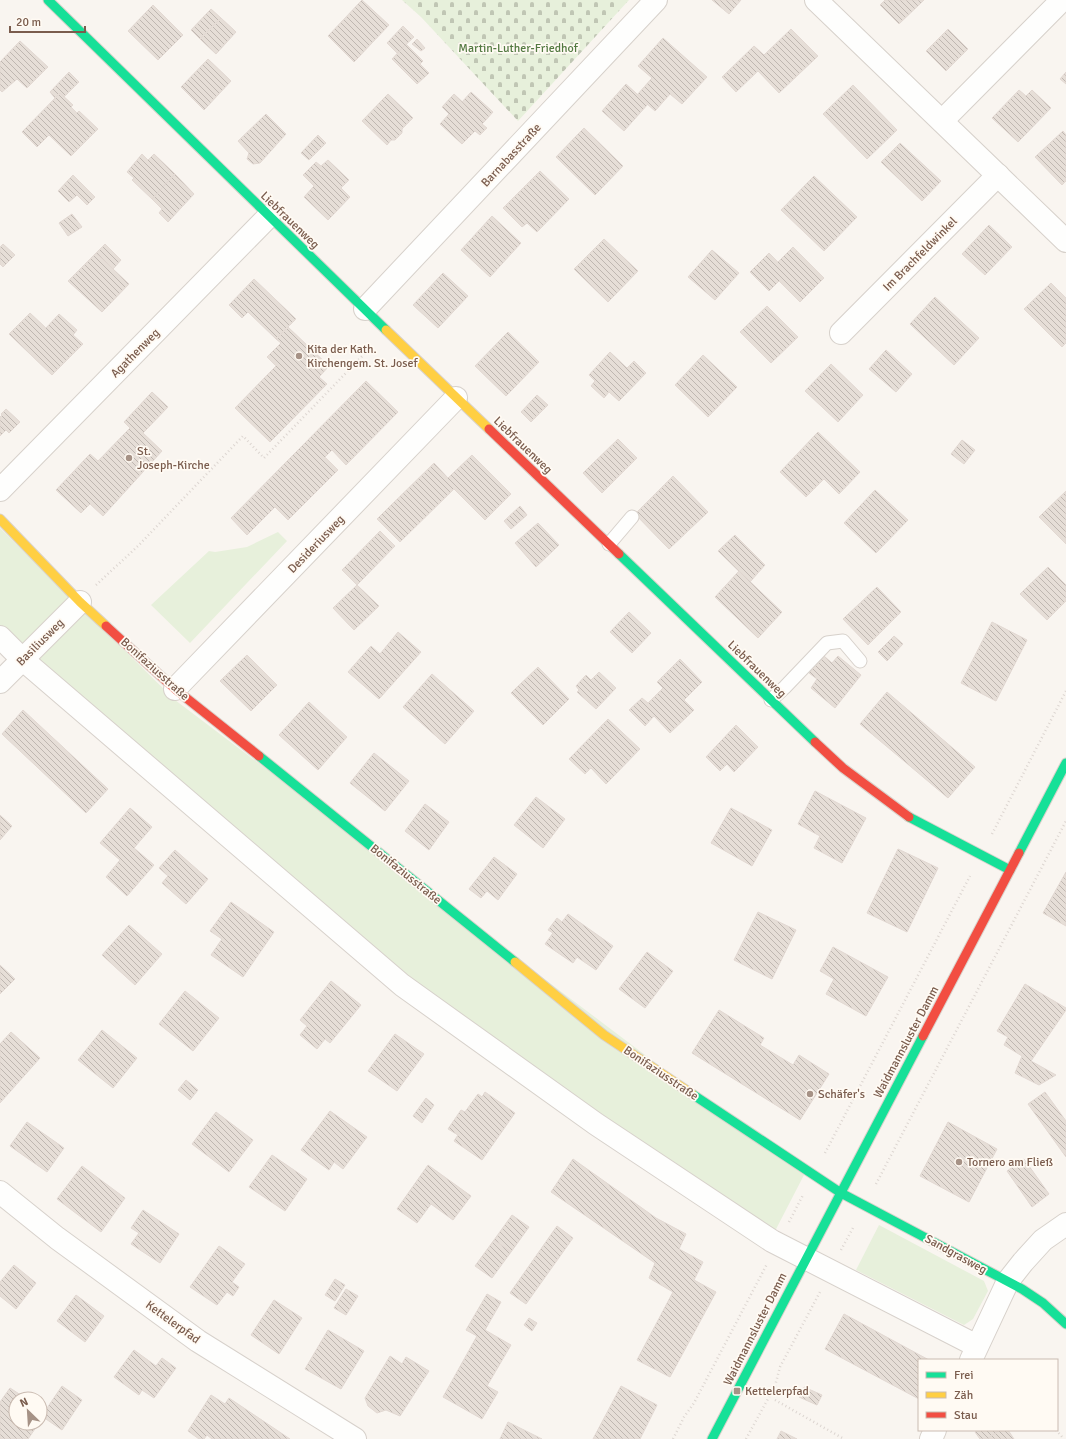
<svg xmlns="http://www.w3.org/2000/svg" width="1066" height="1439" viewBox="0 0 1066 1439" font-family="Signika,sans-serif">
<style>
.cemetery{fill:url(#cemetery-stones)}
.park{fill:#e7f0db}
.building{fill:url(#building-back-hatch);stroke:#e2d8d2}
.lines{fill:none;stroke-linecap:round;stroke-linejoin:round}
.lane-casing{stroke:#d7d1cb;stroke-width:15}
.street-casing{stroke:#d7d1cb;stroke-width:24}
.fast-casing{stroke:#d9d2cb;stroke-width:11}
.slow-casing{stroke:#d9d2cb;stroke-width:11}
.jam-casing{stroke:#d9d2cb;stroke-width:11}
.path{stroke:#dcd5d0;stroke-width:2.5;stroke-dasharray:1 3;stroke-linecap:butt}
.lane{stroke:#fefefd;stroke-width:13}
.street{stroke:#fefefd;stroke-width:22}
.fast{stroke:#16e098;stroke-width:9}
.slow{stroke:#ffcf43;stroke-width:9}
.jam{stroke:#f24e42;stroke-width:9}
.poi-dot{fill:#a69286;stroke:#fffaf3;stroke-width:1.5}
.labels{text-anchor:middle;stroke-width:3.5;stroke-linejoin:round;paint-order:stroke}
.park-label{font-size:12px;fill:#537a41;stroke:#fffaf3}
.street-label{font-size:12px;fill:#7a5c4d;stroke:#fffaf3}
.poi-label{font-size:12px;fill:#7a5c4d;stroke:#fffaf3;text-anchor:start}
</style>
<defs>
<pattern id="cemetery-stones" width="16" height="16" patternUnits="userSpaceOnUse"><rect width="16" height="16" fill="#e7f0db"/><path d="M2 7V4a2 2 0 0 1 4 0v3zM10 15v-3a2 2 0 0 1 4 0v3z" fill="#c0c6b4"/></pattern>
<pattern id="building-back-hatch" width="6" height="6" patternUnits="userSpaceOnUse"><rect width="6" height="6" fill="#e6ded7"/><path d="M-1 5l2 2M0 0l6 6M5-1l2 2" fill="none" stroke="#bfb7b1"/></pattern>
</defs>
<rect width="100%" height="100%" fill="#f9f5f0"/>
<!-- cemetery -->
<polygon class="cemetery" points="402,0 629,0 518,121 421,17"/>
<!-- park -->
<g class="park">
<polygon points="0,528 175,700 804,1175 774,1233 599,1117 404,978 0,629"/>
<polygon points="278,532 287,541 190,643 151,605 209,551 215,552 247,547"/>
<polygon points="879,1225 984,1281 988,1291 973,1319 964,1325 856,1270"/>
</g>
<!-- building -->
<g class="building">
<polygon points="362,0 389,25 354,62 328,36"/>
<polygon points="712,0 741,0 729,14"/>
<polygon points="885,0 924,0 899,24 880,5"/>
<polygon points="153,5 183,35 158,60 128,31"/>
<polygon points="211,9 221,18 200,39 191,30"/>
<polygon points="221,18 236,32 216,54 200,39"/>
<polygon points="403,26 414,37 397,53 387,43"/>
<polygon points="791,29 818,56 779,93 758,71 736,92 722,77 754,46 764,55"/>
<polygon points="948,29 968,49 946,71 926,51"/>
<polygon points="663,38 707,77 682,104 670,94 655,111 637,95 652,78 638,66"/>
<polygon points="417,39 425,48 421,51 412,44"/>
<polygon points="20,41 48,67 27,88 17,79 2,92 0,90 0,62"/>
<polygon points="406,44 423,61 420,64 429,73 417,84 392,59"/>
<polygon points="208,59 231,81 204,110 181,87"/>
<polygon points="69,72 79,82 64,97 60,93 55,98 50,92"/>
<polygon points="1066,72 1066,84 1060,79"/>
<polygon points="626,84 648,104 624,131 602,111"/>
<polygon points="853,85 897,130 867,159 823,114"/>
<polygon points="1019,90 1026,96 1032,90 1051,108 1018,142 992,118"/>
<polygon points="471,92 493,112 484,122 462,102"/>
<polygon points="60,93 73,105 71,107 77,113 79,111 98,129 71,156 49,135 37,147 22,132"/>
<polygon points="388,94 413,118 402,129 402,133 395,140 391,140 387,145 362,121"/>
<polygon points="454,94 484,122 482,124 487,128 480,135 475,131 462,144 440,124 449,114 442,107"/>
<polygon points="266,114 286,134 260,163 253,164 247,159 249,153 238,141"/>
<polygon points="584,128 623,166 595,195 556,157"/>
<polygon points="1063,131 1066,135 1066,181 1062,185 1035,157"/>
<polygon points="318,135 326,143 309,160 301,153"/>
<polygon points="900,143 941,181 922,201 881,162"/>
<polygon points="142,154 148,160 154,154 175,174 152,199 132,180 134,178 127,172"/>
<polygon points="328,160 349,180 341,188 350,197 328,220 304,197 314,186 303,175 316,162 321,166"/>
<polygon points="540,171 569,199 537,232 527,223 522,227 503,208"/>
<polygon points="175,174 194,194 168,222 159,213 162,209 152,199"/>
<polygon points="73,175 95,197 87,205 77,195 69,202 58,191"/>
<polygon points="814,176 857,217 824,251 781,210"/>
<polygon points="72,214 82,227 68,236 59,223"/>
<polygon points="492,216 521,243 490,277 461,250"/>
<polygon points="989,225 1012,247 985,275 962,254"/>
<polygon points="604,239 638,271 608,302 574,269"/>
<polygon points="3,244 15,255 3,267 0,264 0,247"/>
<polygon points="105,244 121,260 113,269 96,253"/>
<polygon points="793,247 824,278 800,302 779,281 769,291 750,272 769,253 778,262"/>
<polygon points="712,250 739,273 715,300 688,277"/>
<polygon points="96,253 129,284 102,312 68,281"/>
<polygon points="443,273 468,296 438,328 413,305"/>
<polygon points="254,279 296,319 276,339 248,312 242,318 229,305"/>
<polygon points="1051,283 1066,298 1066,343 1062,347 1024,309"/>
<polygon points="935,297 979,338 954,365 910,324"/>
<polygon points="767,306 798,337 771,363 740,332"/>
<polygon points="30,313 46,328 59,314 77,330 73,335 83,344 52,375 9,334"/>
<polygon points="288,327 329,366 319,377 327,384 270,442 235,408 276,366 267,357 281,343 276,339"/>
<polygon points="508,332 539,362 506,396 475,366"/>
<polygon points="886,350 912,374 896,392 869,369"/>
<polygon points="610,352 627,368 634,361 646,373 619,401 609,392 604,398 591,386 595,381 589,375"/>
<polygon points="703,355 737,387 708,417 675,385"/>
<polygon points="831,364 863,395 838,422 805,391"/>
<polygon points="366,381 398,412 346,465 332,450 325,457 338,470 288,520 275,507 247,535 231,518"/>
<polygon points="152,392 168,407 143,433 162,451 103,516 90,504 81,513 56,490 90,454 98,461 130,428 124,422"/>
<polygon points="537,395 548,405 531,422 521,412"/>
<polygon points="6,409 20,422 9,433 0,424 0,417 2,415 1,414"/>
<polygon points="0,424 6,430 0,436"/>
<polygon points="818,432 860,472 839,494 824,479 806,497 780,472"/>
<polygon points="618,439 637,458 602,493 583,473"/>
<polygon points="962,440 975,450 964,464 951,454"/>
<polygon points="472,455 511,494 485,520 454,489 400,542 377,519 434,463 448,478"/>
<polygon points="673,476 708,512 669,549 635,514"/>
<polygon points="875,490 908,520 876,553 844,523"/>
<polygon points="1066,491 1066,544 1039,517"/>
<polygon points="520,506 527,515 511,529 504,521"/>
<polygon points="538,523 559,545 536,567 515,543"/>
<polygon points="380,531 395,546 357,585 342,570"/>
<polygon points="735,535 765,565 750,582 718,551"/>
<polygon points="1048,567 1066,585 1066,601 1047,620 1020,594"/>
<polygon points="739,571 782,612 758,638 715,597"/>
<polygon points="357,585 379,606 354,630 333,608"/>
<polygon points="877,587 901,612 868,645 843,619"/>
<polygon points="629,612 651,633 632,653 610,632"/>
<polygon points="992,622 1027,640 996,701 961,683"/>
<polygon points="398,632 421,652 379,699 348,672 371,646 380,654"/>
<polygon points="894,636 903,644 887,661 878,652"/>
<polygon points="247,655 277,685 251,711 220,681"/>
<polygon points="824,656 832,663 838,656 861,675 835,708 811,688 817,679 809,673"/>
<polygon points="680,659 702,682 684,700 694,710 670,733 654,716 645,726 629,710 642,698 648,703 663,688 657,682"/>
<polygon points="538,667 569,699 543,725 511,693"/>
<polygon points="599,672 616,688 596,709 577,692 579,690 576,686 586,675 591,680"/>
<polygon points="432,674 474,711 445,744 403,707"/>
<polygon points="887,692 975,767 948,798 860,724"/>
<polygon points="309,702 347,737 318,770 279,735"/>
<polygon points="23,710 108,789 86,813 2,734"/>
<polygon points="608,719 640,749 606,784 591,768 585,774 569,759"/>
<polygon points="736,725 758,747 734,772 727,764 720,771 706,757"/>
<polygon points="374,753 409,781 385,811 350,783"/>
<polygon points="815,791 866,818 842,863 814,848 820,836 798,824"/>
<polygon points="536,797 565,819 543,848 514,825"/>
<polygon points="425,804 449,822 429,850 405,831"/>
<polygon points="130,808 152,827 134,848 154,865 127,896 106,877 120,860 100,843"/>
<polygon points="731,808 772,830 752,866 711,843"/>
<polygon points="0,815 12,826 0,840"/>
<polygon points="898,849 938,868 907,932 867,913"/>
<polygon points="175,850 208,879 186,904 162,883 168,876 159,868"/>
<polygon points="494,857 517,874 498,900 487,891 481,898 469,889"/>
<polygon points="1066,872 1066,926 1043,913"/>
<polygon points="231,902 274,932 243,977 211,955 222,939 210,931"/>
<polygon points="758,912 796,930 772,979 734,960"/>
<polygon points="568,914 613,946 596,970 577,957 573,963 545,944 553,933 548,930 557,918 562,922"/>
<polygon points="129,925 162,954 135,985 102,955"/>
<polygon points="833,947 888,977 866,1016 826,994 834,979 820,971"/>
<polygon points="647,952 673,971 645,1008 619,989"/>
<polygon points="0,965 15,979 0,994"/>
<polygon points="331,981 361,1005 330,1043 325,1039 317,1049 300,1035 307,1026 300,1020"/>
<polygon points="1025,984 1066,1008 1066,1010 1031,1061 1056,1075 1039,1085 1015,1073 1022,1056 1004,1045 1008,1037 997,1031"/>
<polygon points="185,991 219,1018 193,1051 159,1024"/>
<polygon points="719,1010 764,1038 760,1045 793,1065 799,1055 829,1074 800,1120 692,1053"/>
<polygon points="102,1030 137,1058 113,1088 78,1060"/>
<polygon points="11,1032 40,1058 0,1103 0,1044"/>
<polygon points="395,1034 424,1054 397,1091 368,1071"/>
<polygon points="186,1080 198,1090 190,1100 178,1090"/>
<polygon points="485,1092 515,1113 482,1160 454,1141 458,1135 448,1129 461,1110 465,1112 478,1094 482,1097"/>
<polygon points="1045,1092 1066,1121 1066,1157 1028,1104"/>
<polygon points="426,1098 434,1105 422,1123 413,1116"/>
<polygon points="330,1111 367,1137 343,1169 334,1162 329,1170 301,1150"/>
<polygon points="216,1112 253,1140 229,1172 192,1144"/>
<polygon points="27,1122 64,1148 47,1172 10,1146"/>
<polygon points="948,1122 997,1149 969,1202 920,1176"/>
<polygon points="272,1155 307,1179 285,1211 249,1187"/>
<polygon points="573,1159 656,1218 686,1234 679,1249 703,1262 694,1280 716,1292 670,1377 637,1360 673,1292 649,1278 655,1263 551,1192"/>
<polygon points="1024,1159 1049,1194 1032,1207 1007,1171"/>
<polygon points="428,1165 471,1196 453,1220 431,1204 417,1223 397,1209"/>
<polygon points="82,1166 125,1198 101,1232 57,1199"/>
<polygon points="143,1210 179,1234 160,1263 131,1244 139,1233 131,1228"/>
<polygon points="512,1215 529,1227 511,1252 494,1240"/>
<polygon points="557,1226 573,1238 526,1304 510,1293"/>
<polygon points="494,1240 511,1252 492,1278 475,1266"/>
<polygon points="219,1246 245,1264 232,1282 239,1287 233,1296 227,1292 217,1305 190,1287"/>
<polygon points="14,1265 36,1283 16,1309 0,1296 0,1282"/>
<polygon points="335,1279 345,1285 335,1301 325,1295"/>
<polygon points="346,1289 358,1296 346,1315 334,1308"/>
<polygon points="487,1294 501,1302 485,1330 511,1345 487,1386 498,1392 482,1419 443,1397 477,1336 466,1330"/>
<polygon points="76,1295 104,1316 85,1342 57,1321"/>
<polygon points="274,1300 302,1318 279,1354 251,1335"/>
<polygon points="844,1314 929,1360 919,1360 919,1399 825,1349"/>
<polygon points="529,1318 537,1323 532,1331 524,1325"/>
<polygon points="328,1330 364,1351 341,1389 305,1369"/>
<polygon points="134,1350 156,1366 162,1358 176,1368 154,1398 142,1390 139,1395 114,1377"/>
<polygon points="390,1356 402,1364 406,1357 429,1371 400,1416 386,1410 377,1413 368,1406 365,1398"/>
<polygon points="62,1386 82,1400 62,1430 43,1417 40,1421 40,1408 45,1411"/>
<polygon points="621,1386 657,1405 640,1439 593,1439"/>
<polygon points="804,1387 822,1395 817,1405 799,1397"/>
<polygon points="10,1388 27,1399 16,1399 16,1423 39,1423 28,1439 0,1439 0,1402"/>
<polygon points="211,1395 225,1404 229,1398 290,1439 212,1439 207,1435 204,1439 199,1439 188,1431"/>
<polygon points="508,1422 542,1439 500,1439"/>
<polygon points="979,1430 1000,1430 987,1439 980,1439 975,1432"/>
<polygon points="1000,1430 1008,1430 1014,1439 987,1439"/>
<polygon points="781,1431 797,1439 777,1439"/>
</g>
<g class="lines">
<defs>
<g id="lane">
<polyline points="609,544 632,517"/>
<polyline points="771,700 785,687 827,643 843,641 860,661"/>
</g>
<g id="street">
<polyline points="816,0 1066,241"/>
<polyline points="942,121 1062,0"/>
<polyline points="365,309 656,0"/>
<polyline points="841,333 998,175"/>
<polyline points="0,490 269,216"/>
<polyline points="0,637 22,659 402,985 596,1124 772,1241 977,1346"/>
<polyline points="0,682 80,602"/>
<polyline points="175,689 456,398"/>
<polyline points="0,1192 57,1238 198,1341 355,1439"/>
<polyline points="971,1360 1008,1281 1023,1262 1043,1240 1066,1224"/>
<polyline points="931,1439 935,1430"/>
</g>
<g id="fast">
<polyline points="48,0 386,330"/>
<polyline points="619,554 815,742"/>
<polyline points="259,756 515,962"/>
<polyline points="909,817 1010,870"/>
<polyline points="1019,853 1066,763"/>
<polyline points="692,1094 841,1193 1022,1289 1043,1303 1066,1324"/>
<polyline points="712,1439 923,1036"/>
</g>
<g id="slow">
<polyline points="386,330 489,429"/>
<polyline points="0,519 80,602 106,626"/>
<polyline points="515,962 604,1035 692,1094"/>
</g>
<g id="jam">
<polyline points="489,429 619,554"/>
<polyline points="106,626 175,689 259,756"/>
<polyline points="815,742 843,768 909,817"/>
<polyline points="923,1036 1019,853"/>
</g>
</defs>
<!-- lane casing -->
<use href="#lane" class="lane-casing"/>
<!-- street casing -->
<use href="#street" class="street-casing"/>
<!-- fast casing -->
<use href="#fast" class="fast-casing"/>
<!-- slow casing -->
<use href="#slow" class="slow-casing"/>
<!-- jam casing -->
<use href="#jam" class="jam-casing"/>
<!-- path -->
<g class="path">
<polyline points="96,585 138,546 243,436 264,458 370,348"/>
<polyline points="992,834 1066,691"/>
<polyline points="825,1153 970,876"/>
<polyline points="876,1184 1066,821"/>
<polyline points="789,1222 803,1195"/>
<polyline points="841,1250 854,1226"/>
<polyline points="775,1400 844,1439"/>
<polyline points="1056,1430 1064,1439"/>
<polyline points="673,1439 684,1417 694,1403 767,1264"/>
<polyline points="746,1439 775,1386 780,1367 820,1292"/>
</g>
<!-- lane -->
<use href="#lane" class="lane"/>
<!-- street -->
<use href="#street" class="street"/>
<!-- fast -->
<use href="#fast" class="fast"/>
<!-- slow -->
<use href="#slow" class="slow"/>
<!-- jam -->
<use href="#jam" class="jam"/>
</g>
<!-- markers -->
<g class="poi-dot">
<circle cx="299" cy="356" r="4"/>
<circle cx="129" cy="458" r="4"/>
<circle cx="810" cy="1094" r="4"/>
<circle cx="959" cy="1162" r="4"/>
<rect x="733" y="1387" width="8" height="8" rx="2"/>
</g>
<g class="labels">
<!-- park labels -->
<g class="park-label">
<text x="518" y="52">Martin-Luther-Friedhof</text>
</g>
<!-- street labels -->
<g class="street-label">
<text transform="translate(511 155) rotate(-47)" y="4">Barnabasstraße</text>
<text transform="translate(290 220) rotate(44)" y="4">Liebfrauenweg</text>
<text transform="translate(920 254) rotate(-45)" y="4">Im Brachfeldwinkel</text>
<text transform="translate(135 353) rotate(-45)" y="4">Agathenweg</text>
<text transform="translate(523 445) rotate(44)" y="4">Liebfrauenweg</text>
<text transform="translate(316 544) rotate(-46)" y="4">Desideriusweg</text>
<text transform="translate(40 642) rotate(-45)" y="4">Basiliusweg</text>
<text transform="translate(155 669) rotate(42)" y="4">Bonifaziusstraße</text>
<text transform="translate(757 669) rotate(44)" y="4">Liebfrauenweg</text>
<text transform="translate(406 874) rotate(39)" y="4">Bonifaziusstraße</text>
<text transform="translate(906 1042) rotate(-62)" y="4">Waidmannsluster Damm</text>
<text transform="translate(661 1073) rotate(34)" y="4">Bonifaziusstraße</text>
<text transform="translate(956 1254) rotate(29)" y="4">Sandgrasweg</text>
<text transform="translate(173 1322) rotate(36)" y="4">Kettelerpfad</text>
<text transform="translate(755 1329) rotate(-63)" y="4">Waidmannsluster Damm</text>
</g>
<!-- poi labels -->
<g class="poi-label">
<text x="307" y="353">Kita der Kath.<tspan x="307" dy="14">Kirchengem. St. Josef</tspan></text>
<text x="137" y="455">St.<tspan x="137" dy="14">Joseph-Kirche</tspan></text>
<text x="818" y="1098">Schäfer's</text>
<text x="967" y="1166">Tornero am Fließ</text>
<text x="745" y="1395">Kettelerpfad</text>
</g>
</g>
<!-- legend -->
<rect x="918" y="1359" width="140" height="72" fill="#fffaf3" stroke="#cabbb1"/>
<rect x="926" y="1372" width="20" height="6" fill="#16e098" stroke="#cabbb1"/>
<text x="954" y="1379" font-size="12" fill="#7a5c4d">Frei</text>
<rect x="926" y="1392" width="20" height="6" fill="#ffcf43" stroke="#cabbb1"/>
<text x="954" y="1399" font-size="12" fill="#7a5c4d">Zäh</text>
<rect x="926" y="1412" width="20" height="6" fill="#f24e42" stroke="#cabbb1"/>
<text x="954" y="1419" font-size="12" fill="#7a5c4d">Stau</text>
<!-- north arrow -->
<g transform="translate(28 1411) rotate(335)"><circle r="19" fill="#fffaf3" stroke="#cabbb1"/>
<path d="M0-3L7 15L0 10L-7 15Z" fill="#a69286"/>
<text y="-6" font-size="11" font-weight="bold" text-anchor="middle" fill="#7a5c4d">N</text>
</g>
<!-- scale -->
<path d="M10 26v6h75v-6" fill="none" stroke="#7a5c4d" stroke-width="2"/>
<text x="16" y="26" font-size="12" fill="#7a5c4d" stroke="#fffaf3" stroke-width="3" paint-order="stroke">20 m</text>
</svg>
